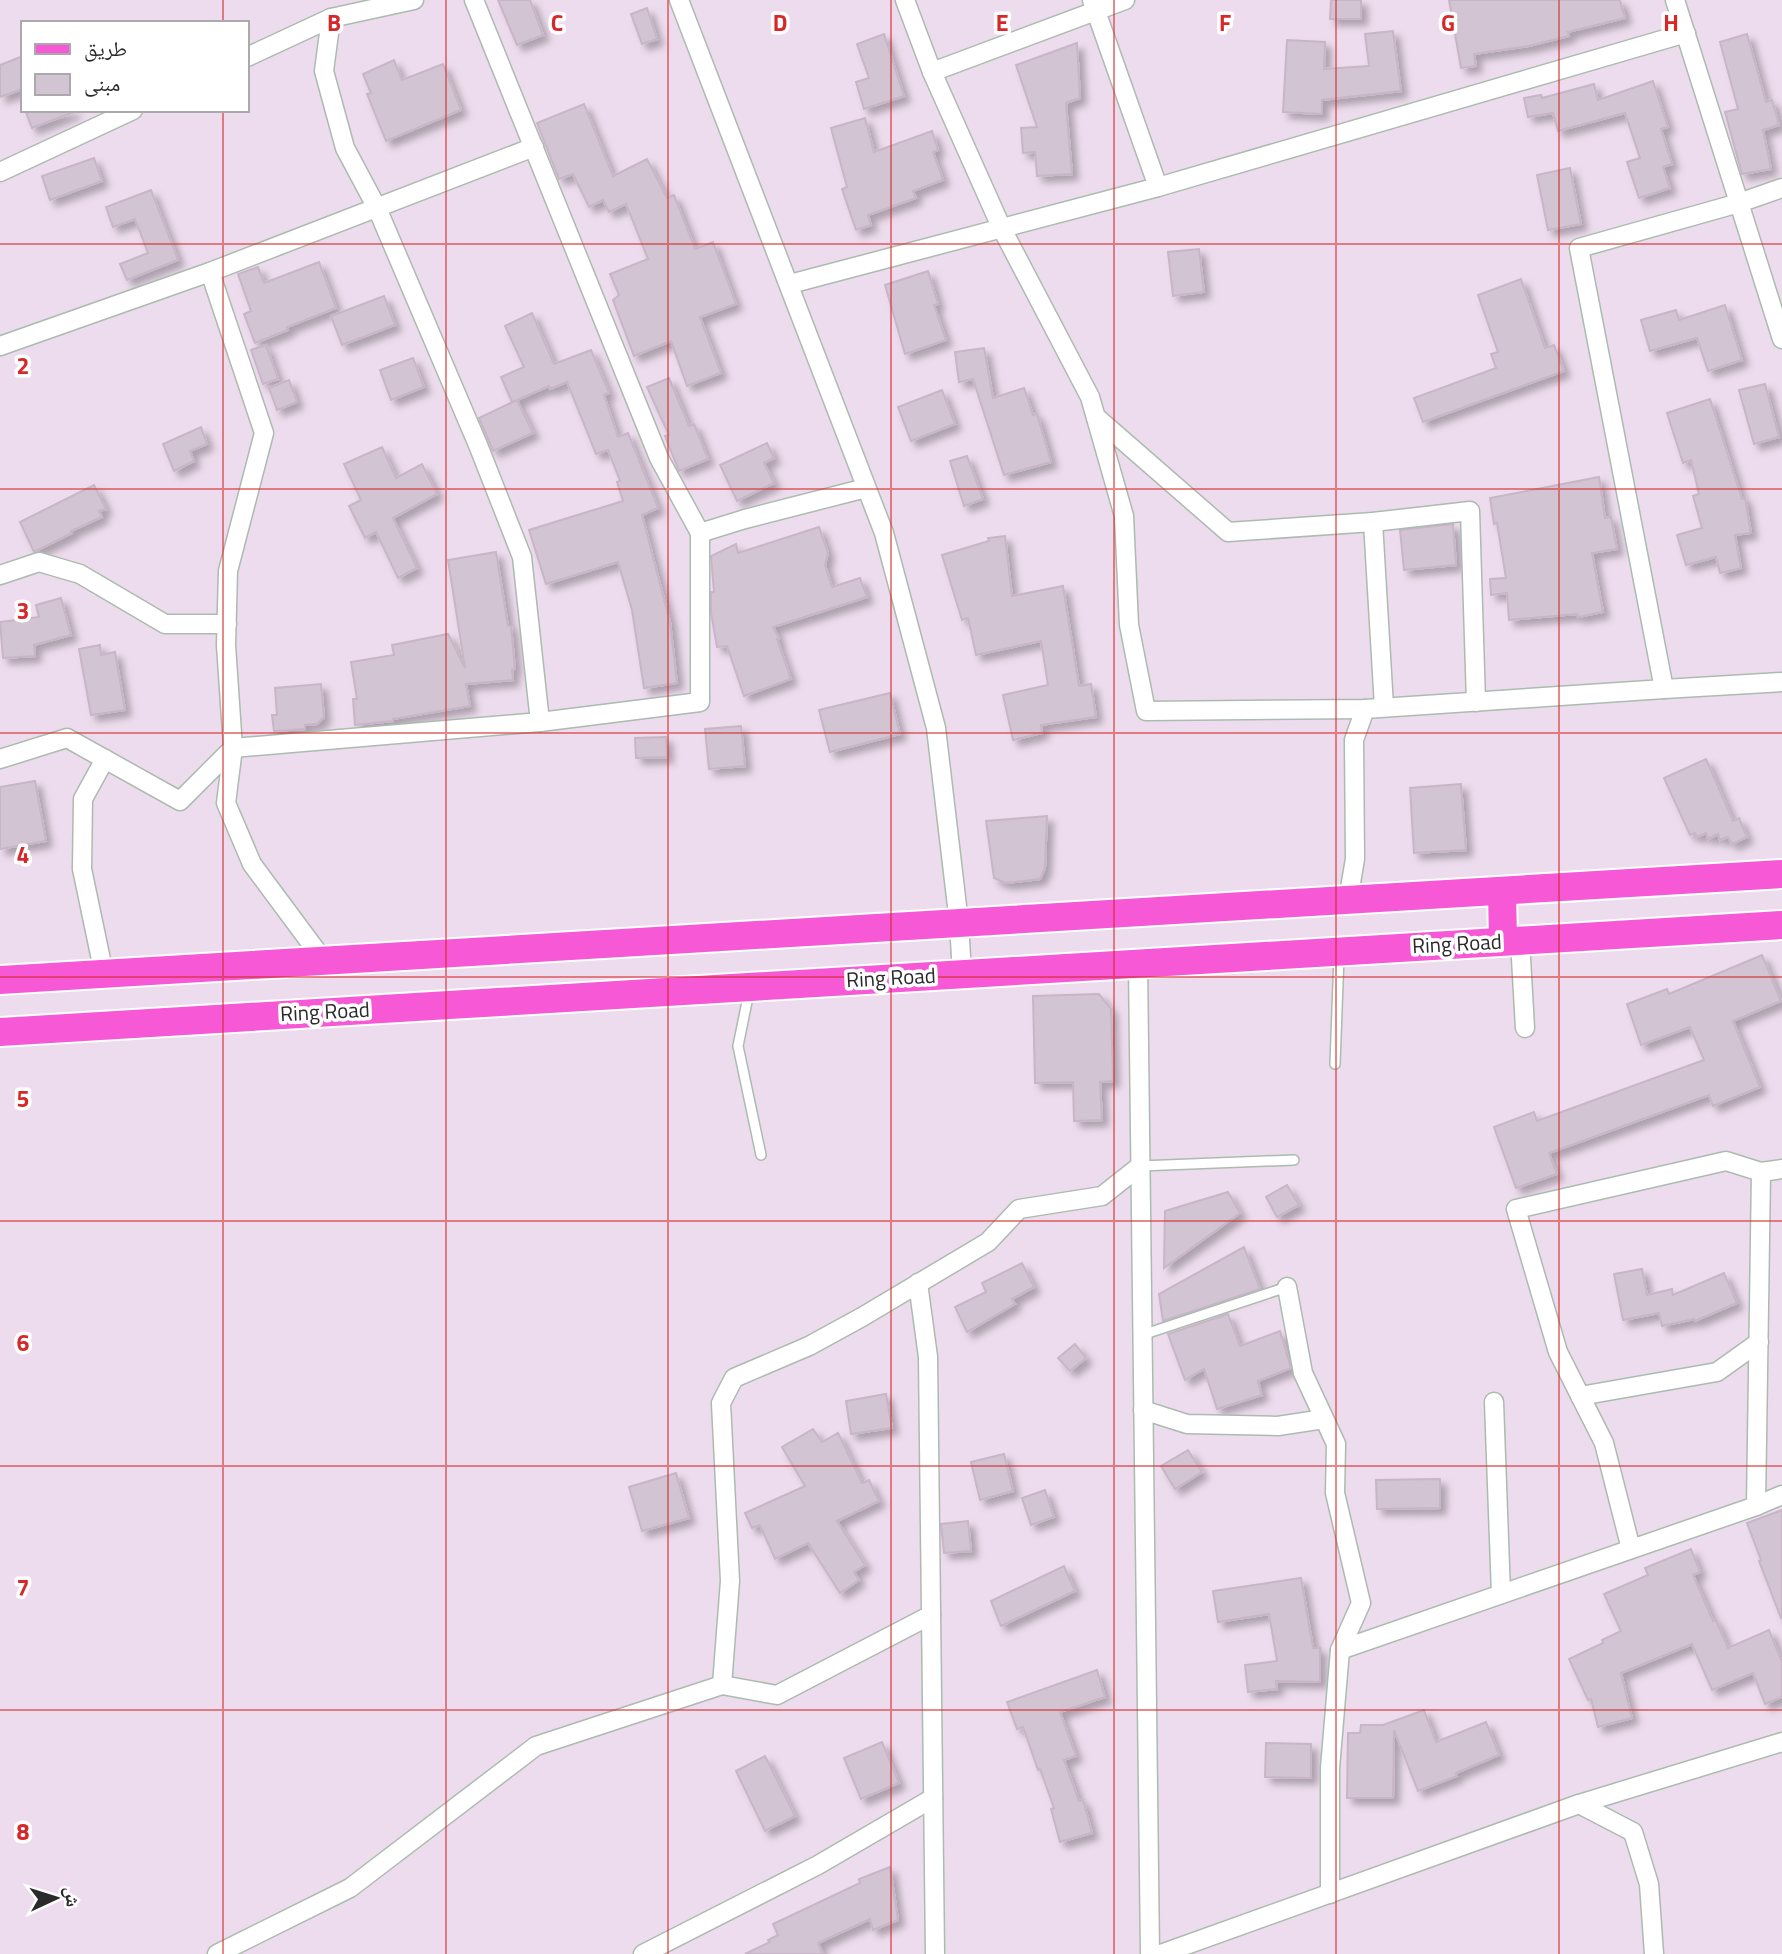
<svg xmlns="http://www.w3.org/2000/svg" width="1782" height="1954" viewBox="0 0 1782 1954" font-family="'Titillium Web','Noto Naskh Arabic',sans-serif">
<style>
.building{fill:#d2c4d2;stroke:#c8b5c7;stroke-width:2;filter:url(#shadow)}
.lines{fill:none;stroke-linecap:round;stroke-linejoin:round}
.service-casing{stroke:#acbbaf;stroke-width:12}
.minor-casing{stroke:#acbbaf;stroke-width:21}
.primary-casing{stroke:#fff;stroke-width:32}
.service{stroke:#fff;stroke-width:9}
.minor{stroke:#fff;stroke-width:18}
.primary{stroke:#f658d6;stroke-width:28}
.grid{fill:none;stroke:#d62828;stroke-width:2;stroke-opacity:0.55}
.labels{text-anchor:middle;stroke-width:7;stroke-linejoin:round;paint-order:stroke}
.street-label{font-size:21px;fill:#2a2a2a;stroke:#fff}
.grid-label{font-size:23px;text-anchor:middle;font-weight:bold;fill:#d62828;stroke:#fff;stroke-width:7;stroke-linejoin:round;paint-order:stroke}
</style>
<defs>
<filter id="shadow"><feDropShadow dx="6" dy="6" stdDeviation="3.5" flood-color="#0004"/></filter>
</defs>
<rect width="100%" height="100%" fill="#eddced"/>
<!-- building -->
<g class="building">
<polygon points="498,0 530,0 543,35 517,45"/>
<polygon points="1331,0 1361,0 1361,19 1330,19"/>
<polygon points="1449,0 1620,0 1625,18 1568,32 1569,36 1529,46 1474,54 1476,66 1461,68"/>
<polygon points="647,8 657,39 642,44 631,14"/>
<polygon points="1393,31 1401,91 1322,100 1322,114 1283,112 1287,40 1325,42 1324,69 1369,66 1365,34"/>
<polygon points="884,34 904,96 864,109 856,82 869,78 857,44"/>
<polygon points="1747,34 1766,102 1772,100 1779,125 1763,130 1771,169 1742,174 1725,112 1738,109 1720,42"/>
<polygon points="1077,43 1080,98 1066,103 1072,174 1037,176 1035,152 1023,153 1021,128 1037,127 1016,65"/>
<polygon points="23,56 23,89 0,97 0,65"/>
<polygon points="394,60 402,80 443,64 461,110 386,141 367,94 371,93 363,74"/>
<polygon points="1653,81 1668,127 1661,129 1672,164 1663,167 1670,188 1639,198 1627,162 1640,158 1625,113 1558,131 1553,113 1528,117 1524,98 1541,95 1542,98 1594,84 1598,100"/>
<polygon points="584,104 613,176 647,159 667,198 674,195 695,249 713,242 736,304 700,317 721,373 687,386 671,341 634,356 613,300 619,295 610,274 648,259 626,204 609,212 603,200 589,207 573,174 559,179 537,123"/>
<polygon points="25,110 74,110 74,112 32,128"/>
<polygon points="865,118 874,152 932,131 938,150 933,152 943,180 913,191 916,198 868,215 871,225 856,230 842,189 847,187 831,128"/>
<polygon points="94,158 102,181 50,200 42,176"/>
<polygon points="1570,168 1581,224 1548,230 1537,175"/>
<polygon points="151,190 178,260 127,280 120,264 148,253 135,219 113,227 106,207"/>
<polygon points="1199,249 1204,292 1173,296 1168,252"/>
<polygon points="319,262 336,308 287,327 288,330 255,343 244,314 251,311 238,274 258,267 264,283"/>
<polygon points="928,271 938,304 934,305 946,340 905,354 885,285"/>
<polygon points="1521,279 1545,348 1554,345 1564,371 1423,422 1414,398 1496,368 1491,354 1498,352 1478,295"/>
<polygon points="384,296 395,325 342,345 331,316"/>
<polygon points="1725,305 1742,360 1708,371 1697,338 1650,351 1641,320 1676,310 1679,320"/>
<polygon points="532,313 554,364 591,350 609,393 604,395 618,437 628,433 658,508 642,515 670,622 677,683 644,688 632,610 618,562 546,584 529,530 623,501 617,482 620,481 608,450 596,454 567,382 550,389 549,386 517,400 533,433 493,451 479,418 517,400 512,402 501,377 524,367 505,326"/>
<polygon points="266,345 278,379 263,384 251,350"/>
<polygon points="984,348 993,398 1024,388 1033,415 1037,414 1051,462 1004,475 973,379 959,382 955,352"/>
<polygon points="413,358 424,387 391,400 380,370"/>
<polygon points="669,378 689,426 694,424 708,459 679,471 665,436 669,435 647,387"/>
<polygon points="289,380 297,402 277,410 269,388"/>
<polygon points="1765,384 1779,437 1754,444 1739,390"/>
<polygon points="942,390 955,424 911,441 898,407"/>
<polygon points="1710,399 1742,499 1745,498 1751,533 1735,535 1741,568 1720,573 1716,557 1686,565 1677,535 1702,528 1693,496 1699,494 1691,460 1683,463 1667,413"/>
<polygon points="201,427 207,444 190,451 194,461 174,471 163,444"/>
<polygon points="767,443 774,458 764,463 774,483 737,501 720,465"/>
<polygon points="382,447 396,478 422,464 437,494 393,518 417,568 398,578 376,532 365,538 349,506 361,500 344,464"/>
<polygon points="967,456 983,499 964,506 950,461"/>
<polygon points="1599,477 1605,518 1611,517 1617,549 1592,553 1603,612 1578,617 1577,614 1509,620 1507,593 1491,595 1490,579 1506,578 1497,523 1494,524 1490,498"/>
<polygon points="94,485 106,509 99,511 102,517 71,531 72,533 34,552 20,522"/>
<polygon points="1453,524 1456,565 1404,570 1400,530"/>
<polygon points="819,527 828,553 825,565 832,587 860,578 867,597 773,627 779,638 777,639 791,679 744,696 727,646 717,647 711,613 711,592 714,592 711,556 736,544 738,553"/>
<polygon points="1005,536 1012,596 1063,586 1079,686 1091,684 1096,717 1041,725 1042,733 1013,740 1003,695 1048,685 1041,641 976,655 968,618 962,620 942,555 989,541 988,538"/>
<polygon points="496,552 508,626 511,626 515,669 512,670 513,680 466,684 470,706 393,719 393,721 355,725 353,699 357,699 351,662 394,655 392,645 448,634 465,668 448,560"/>
<polygon points="61,598 71,635 34,645 35,656 3,658 0,622 39,617 36,605"/>
<polygon points="100,645 101,655 115,652 125,710 91,715 79,649"/>
<polygon points="321,684 324,717 317,724 305,725 305,729 274,731 272,715 277,715 275,688"/>
<polygon points="890,693 900,734 830,752 819,710"/>
<polygon points="741,726 745,766 709,769 705,729"/>
<polygon points="666,737 667,757 636,758 635,738"/>
<polygon points="1706,759 1733,821 1739,818 1747,837 1732,844 1728,837 1720,840 1718,834 1708,839 1706,833 1697,837 1695,833 1690,835 1664,778"/>
<polygon points="35,781 46,841 0,849 0,787"/>
<polygon points="1461,784 1466,850 1414,853 1410,788"/>
<polygon points="1047,816 1045,868 1040,879 1006,883 994,878 986,821"/>
<polygon points="1762,955 1781,1001 1733,1021 1760,1087 1713,1106 1709,1095 1549,1153 1557,1174 1516,1188 1494,1127 1534,1112 1537,1121 1704,1060 1690,1027 1641,1045 1627,1004 1667,989 1669,994"/>
<polygon points="1099,994 1111,1009 1113,1081 1100,1082 1102,1120 1074,1121 1073,1082 1035,1083 1033,996"/>
<polygon points="1287,1185 1299,1205 1277,1217 1266,1197"/>
<polygon points="1228,1192 1240,1213 1164,1268 1165,1211"/>
<polygon points="1244,1247 1260,1289 1163,1321 1159,1294"/>
<polygon points="1022,1263 1034,1287 1012,1299 1015,1304 967,1332 955,1307 986,1292 982,1283"/>
<polygon points="1642,1269 1647,1295 1672,1289 1673,1295 1724,1273 1737,1303 1695,1321 1694,1319 1662,1326 1659,1313 1623,1320 1614,1274"/>
<polygon points="1228,1314 1240,1346 1280,1331 1291,1368 1258,1381 1262,1395 1217,1409 1204,1369 1185,1380 1168,1334"/>
<polygon points="1075,1344 1086,1358 1070,1371 1058,1358"/>
<polygon points="886,1394 892,1428 851,1434 846,1401"/>
<polygon points="813,1429 822,1442 838,1433 862,1483 869,1480 879,1501 837,1521 865,1565 854,1572 859,1580 840,1593 808,1543 775,1559 760,1525 752,1528 745,1513 805,1486 782,1447"/>
<polygon points="1188,1450 1202,1472 1175,1489 1161,1466"/>
<polygon points="1004,1454 1013,1491 980,1500 971,1462"/>
<polygon points="676,1473 689,1518 642,1531 629,1487"/>
<polygon points="1440,1479 1440,1508 1377,1509 1376,1480"/>
<polygon points="1045,1490 1054,1517 1031,1525 1022,1498"/>
<polygon points="1782,1510 1782,1617 1781,1618 1759,1561 1761,1560 1747,1523"/>
<polygon points="968,1521 971,1551 944,1553 941,1524"/>
<polygon points="1691,1549 1700,1572 1693,1575 1713,1621 1716,1620 1728,1648 1769,1630 1782,1662 1782,1697 1765,1704 1753,1673 1712,1690 1692,1644 1621,1673 1632,1718 1598,1727 1591,1699 1588,1700 1569,1659 1603,1643 1602,1640 1621,1631 1604,1594 1648,1575 1645,1568"/>
<polygon points="1064,1566 1075,1591 1001,1626 991,1601"/>
<polygon points="1301,1578 1313,1648 1320,1648 1320,1682 1276,1681 1277,1689 1248,1692 1245,1665 1277,1661 1269,1614 1218,1622 1213,1591"/>
<polygon points="1097,1670 1105,1697 1060,1712 1076,1756 1064,1760 1079,1801 1083,1800 1092,1833 1060,1842 1051,1809 1054,1808 1040,1769 1038,1770 1023,1727 1017,1729 1007,1702"/>
<polygon points="1424,1710 1436,1742 1486,1722 1499,1755 1456,1773 1457,1776 1418,1791 1394,1730 1393,1798 1347,1798 1348,1733 1360,1733 1361,1725 1383,1725"/>
<polygon points="882,1742 899,1783 861,1799 844,1758"/>
<polygon points="1266,1743 1311,1744 1311,1778 1265,1777"/>
<polygon points="765,1756 795,1816 765,1831 736,1771"/>
<polygon points="890,1867 898,1920 873,1930 870,1919 818,1943 823,1954 745,1954 770,1942 768,1940 778,1935 773,1924 860,1883 859,1879"/>
</g>
<g class="lines">
<defs>
<g id="service">
<polyline points="749,992 738,1046 761,1155"/>
<polyline points="1335,1064 1339,956"/>
<polyline points="1140,1166 1294,1160"/>
<polyline points="1142,1335 1287,1287"/>
</g>
<g id="minor">
<polyline points="474,0 659,458 700,533 745,519 866,488"/>
<polyline points="679,0 884,533 936,728 959,923 962,974"/>
<polyline points="905,0 932,72 1002,229 1090,397 1124,516 1129,625 1146,711 1365,709 1664,689 1579,248 1739,203 1782,188"/>
<polyline points="1092,0 1158,187"/>
<polyline points="1675,0 1782,339"/>
<polyline points="247,57 331,18 414,0"/>
<polyline points="932,72 1125,0"/>
<polyline points="0,172 133,110"/>
<polyline points="210,272 264,433 228,571 226,645 233,748 226,803 252,864 324,961"/>
<polyline points="790,284 1158,187 1686,33"/>
<polyline points="0,346 210,272 534,147"/>
<polyline points="1096,417 1228,532 1373,522 1470,511 1476,702"/>
<polyline points="1373,522 1384,707"/>
<polyline points="0,575 39,562 80,574 165,624 227,624"/>
<polyline points="1664,689 1782,682"/>
<polyline points="540,722 700,702 700,533"/>
<polyline points="0,759 67,738 180,801 233,748 540,722 522,557 478,445 377,208 345,148 324,71 331,18"/>
<polyline points="1348,900 1355,859 1354,740 1365,709"/>
<polyline points="1520,941 1525,1028"/>
<polyline points="1138,964 1150,1954"/>
<polyline points="104,974 82,869 83,799 105,759"/>
<polyline points="918,1283 928,1357 935,1954"/>
<polyline points="1287,1287 1303,1373 1336,1444 1335,1493 1361,1603 1340,1650 1756,1506 1761,1172 1782,1169"/>
<polyline points="1580,1396 1717,1372 1759,1342"/>
<polyline points="1494,1402 1501,1594"/>
<polyline points="1143,1410 1187,1424 1278,1426 1324,1419"/>
<polyline points="1756,1506 1782,1495"/>
<polyline points="1631,1549 1604,1443 1558,1352 1516,1209 1726,1161 1761,1172"/>
<polyline points="722,1685 730,1581 721,1403 734,1378 809,1346 862,1317 988,1242 1019,1209 1102,1196 1140,1166"/>
<polyline points="1579,1804 1633,1832 1649,1884 1654,1954"/>
<polyline points="1330,1894 1330,1768 1340,1650"/>
<polyline points="217,1954 350,1888 536,1746 722,1685 777,1695 931,1615"/>
<polyline points="643,1954 818,1865 933,1798"/>
<polyline points="1161,1954 1579,1804 1782,1742"/>
</g>
<g id="primary">
<polyline points="1502,891 1503,941"/>
<polyline points="0,980 1782,874"/>
<polyline points="0,1032 1782,925"/>
</g>
</defs>
<!-- service casing -->
<use href="#service" class="service-casing"/>
<!-- minor casing -->
<use href="#minor" class="minor-casing"/>
<!-- primary casing -->
<use href="#primary" class="primary-casing"/>
<!-- service -->
<use href="#service" class="service"/>
<!-- minor -->
<use href="#minor" class="minor"/>
<!-- primary -->
<use href="#primary" class="primary"/>
</g>
<!-- grid -->
<path class="grid" d="M 223,0 L 223,23M 446,0 L 446,1954M 668,0 L 668,1954M 891,0 L 891,1954M 1114,0 L 1114,1954M 1336,0 L 1336,1954M 1559,0 L 1559,1954M 223,110 L 223,1954M 0,244 L 1782,244M 0,489 L 1782,489M 0,733 L 1782,733M 0,977 L 1782,977M 0,1221 L 1782,1221M 0,1466 L 1782,1466M 0,1710 L 1782,1710"/>
<g class="labels">
<!-- street labels -->
<g class="street-label">
<text transform="translate(1457 944) rotate(-3)" y="7">Ring Road</text>
<text transform="translate(891 978) rotate(-3)" y="7">Ring Road</text>
<text transform="translate(325 1012) rotate(-3)" y="7">Ring Road</text>
</g>
</g>
<g class="grid-label">
<text x="334" y="31">B</text>
<text x="557" y="31">C</text>
<text x="780" y="31">D</text>
<text x="1002" y="31">E</text>
<text x="1225" y="31">F</text>
<text x="1448" y="31">G</text>
<text x="1671" y="31">H</text>
<text x="23" y="374">2</text>
<text x="23" y="619">3</text>
<text x="23" y="863">4</text>
<text x="23" y="1107">5</text>
<text x="23" y="1351">6</text>
<text x="23" y="1596">7</text>
<text x="23" y="1840">8</text>
</g>
<!-- legend -->
<rect x="21" y="21" width="228" height="91" fill="#ffffff" stroke="#aaaaaa" stroke-width="2"/>
<rect x="35" y="44" width="35" height="10" fill="#f658d6" stroke="#aaaaaa" stroke-width="2"/>
<text x="84" y="56" font-size="21" fill="#2a2a2a">طريق</text>
<rect x="35" y="74" width="35" height="21" fill="#d2c4d2" stroke="#aaaaaa" stroke-width="2"/>
<text x="84" y="91" font-size="21" fill="#2a2a2a">مبنى</text>
<!-- north arrow -->
<g transform="translate(56 1898) rotate(86)" stroke="#ffffff" stroke-width="5" paint-order="stroke">
<path d="M0-5L12 26L0 18L-12 26Z" fill="#2a2a2a"/>
<text y="-10" font-size="19" font-weight="bold" text-anchor="middle" fill="#2a2a2a">ش</text>
</g>
</svg>
